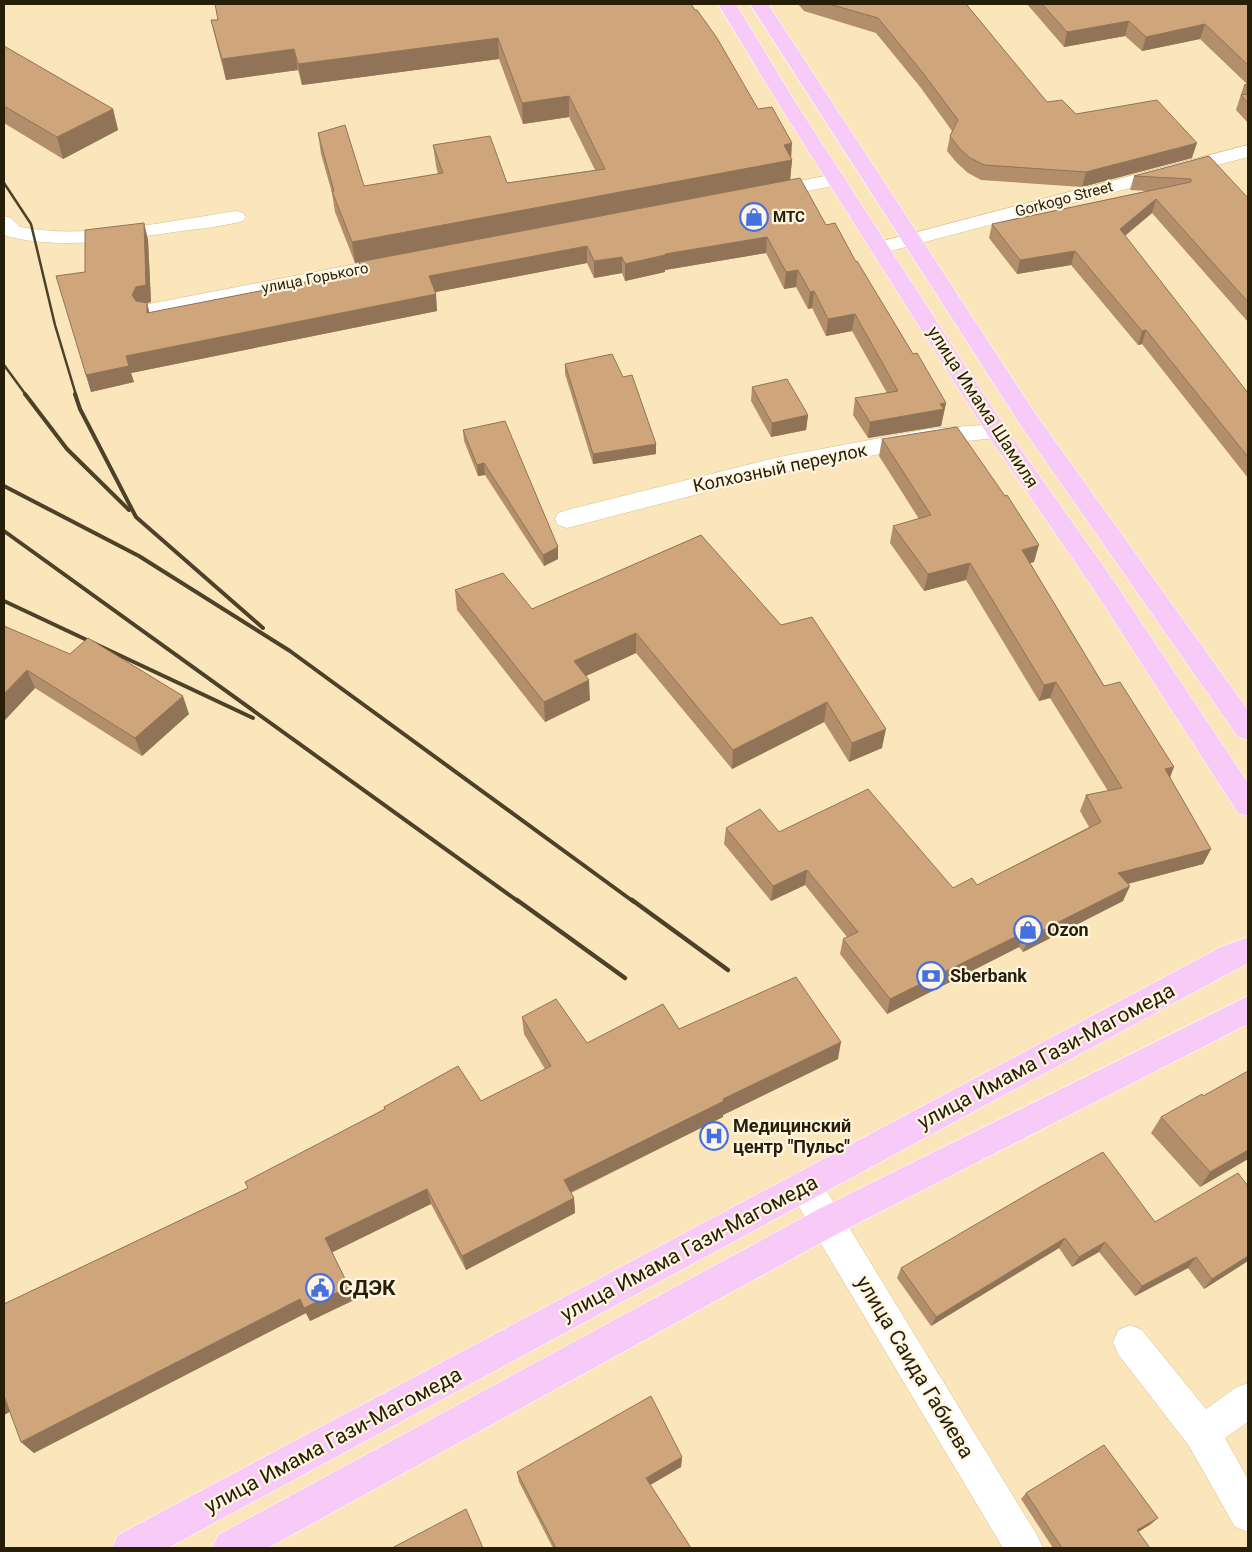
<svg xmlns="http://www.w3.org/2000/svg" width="1252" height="1552" viewBox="0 0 1252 1552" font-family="Roboto,sans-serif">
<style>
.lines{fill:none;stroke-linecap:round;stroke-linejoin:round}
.minor-casing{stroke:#d7be8a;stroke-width:1}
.major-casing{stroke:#fff;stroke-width:1}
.minor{fill:#fff;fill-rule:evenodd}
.major{fill:#f7caf8;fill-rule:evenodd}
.rail-far2{stroke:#4d4128;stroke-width:2.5}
.rail-far1{stroke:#4d4128;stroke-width:4}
.rail{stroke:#4d4128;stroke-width:4.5}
.wall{fill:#b28e6b}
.shaded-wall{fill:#917457}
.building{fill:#cfa57c;stroke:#917457}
.labels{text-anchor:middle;stroke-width:4.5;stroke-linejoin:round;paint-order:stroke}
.far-street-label{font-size:15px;fill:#271e08;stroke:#fff5e0}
.far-poi-label{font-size:15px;font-weight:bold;fill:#271e08;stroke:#fff5e0;text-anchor:start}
.street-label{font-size:18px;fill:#271e08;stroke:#fff5e0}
.poi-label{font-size:18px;font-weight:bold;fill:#271e08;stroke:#fff5e0;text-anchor:start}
.near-street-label{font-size:21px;fill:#271e08;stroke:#fff5e0}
.near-poi-label{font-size:21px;font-weight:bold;fill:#271e08;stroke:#fff5e0;text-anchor:start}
</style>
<rect width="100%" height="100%" fill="#fbe6bc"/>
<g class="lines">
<defs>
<g id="minor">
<polygon points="1248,145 1248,157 879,254 872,252 869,248 872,244"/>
<polygon points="836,174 843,176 846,180 843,184 767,199 760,197 757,193 760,189 767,187"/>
<path d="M 236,211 L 243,213 L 246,217 L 243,221 C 221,227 197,229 174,232 C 119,240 61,250 6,236 L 4,234 L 4,216 L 11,218 L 20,227 C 87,240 169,221 236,211 Z"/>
<polygon points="397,256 404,257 407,262 404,267 149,318 141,316 138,311 141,306 149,304"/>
<polygon points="997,424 1005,427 1009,432 1005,437 928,445 779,473 567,528 558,525 555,519 558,513 567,510 779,457 928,429"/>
<polygon points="805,1170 817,1175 1037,1535 1043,1548 1003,1548 793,1197 789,1186 793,1175"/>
<polygon points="1130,1325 1142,1330 1206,1409 1235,1388 1248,1383 1248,1422 1225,1438 1248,1479 1248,1532 1235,1527 1189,1446 1118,1354 1113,1342 1118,1330"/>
</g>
<g id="major">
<polygon points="718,4 736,4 796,103 1005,427 1112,578 1248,783 1248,816 1238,813 1094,590 989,437 778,103"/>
<polygon points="750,4 768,4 1037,416 1248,710 1248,740 1238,737 1021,426"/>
<polygon points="1248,937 1248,963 168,1548 112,1548 118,1535 1221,947"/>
<polygon points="1248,996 1248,1024 839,1233 268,1548 212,1548 218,1535 815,1211"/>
</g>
</defs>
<!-- minor casing -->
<use href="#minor" class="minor-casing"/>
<!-- major casing -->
<use href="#major" class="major-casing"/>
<!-- minor -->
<use href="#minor" class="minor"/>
<!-- major -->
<use href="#major" class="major"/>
<!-- rail-far2 -->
<g class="rail-far2">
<polyline points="4,183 31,224 55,325 76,395"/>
<polyline points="4,365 26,395"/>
</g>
<!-- rail-far1 -->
<g class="rail-far1">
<polyline points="25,394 67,449 129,510"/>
<polyline points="75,394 80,409 136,517 263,628"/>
<polyline points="4,486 139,556 290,651 634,902"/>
<polyline points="4,531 519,902"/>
<polyline points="4,601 253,718"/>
</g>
<!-- rail -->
<g class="rail">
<polyline points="517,900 625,978"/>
<polyline points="632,900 728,970"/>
</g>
</g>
<!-- wall -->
<g class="wall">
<polygon points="691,4 758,109 792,160 790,180 856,262 913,354 946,403 941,426 868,438 853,415 855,398 887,393 852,331 826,336 812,308 808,309 796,287 784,289 766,253 665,270 665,272 625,281 622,273 594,278 587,263 435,292 437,311 131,373 134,382 91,392 86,375 85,272 144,223 148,240 151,302 147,303 149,313 360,271 359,262 355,263 335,212 332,193 321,154 318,133 364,186 438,174 436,166 433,145 507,183 595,170 569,117 523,124 499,59 302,85 298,70 226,80 216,41 211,20"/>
<polygon points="798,4 966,4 1047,102 1076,114 1192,158 1082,187 981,180 968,173 957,163 947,151 950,136 952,131 921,88 876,33 804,11"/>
<polygon points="1027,4 1248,4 1248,123 1236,110 1244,85 1247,84 1200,39 1142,51 1125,36 1064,47"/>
<polygon points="4,46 113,109 118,130 63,159 4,123"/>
<polygon points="1209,156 1248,198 1248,322 1152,213 1125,236 1248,393 1248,478 1142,344 1138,345 1071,265 1017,274 989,238 992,224 1147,191 1130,190 1134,176"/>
<polygon points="565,364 623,377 656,444 656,454 593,464 565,374"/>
<polygon points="752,387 808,415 806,430 771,437 751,401"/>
<polygon points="463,430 558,547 558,559 544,566 485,475 478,476 464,441"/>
<polygon points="882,439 1034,562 1030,563 1104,686 1174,767 1170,778 1211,849 1203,864 1128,884 1123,901 1023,952 1019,947 887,1014 840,954 843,939 847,937 805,885 771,901 724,844 726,828 779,832 953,888 977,885 1089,827 1080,811 1086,795 1108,791 1050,698 1039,701 966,580 924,591 890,543 893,526 919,519 879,456"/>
<polygon points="701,535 882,748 849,762 824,722 732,769 636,653 586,676 590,700 545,722 457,610 455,590 532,609"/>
<polygon points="4,626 189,714 142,756 35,688 4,721"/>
<polygon points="522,1017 587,1043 679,1029 838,1059 723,1115 723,1117 571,1193 574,1198 575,1213 466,1270 431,1204 332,1252 349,1287 354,1300 310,1321 306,1313 34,1453 21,1442 10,1411 4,1415 4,1304 248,1188 384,1109 384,1107 481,1101 545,1069 524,1034"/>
<polygon points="1203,1096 1248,1159 1200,1187 1151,1133 1161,1117"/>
<polygon points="1248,1186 1248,1261 1204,1289 1188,1268 1135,1296 1099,1252 1072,1267 1059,1248 931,1326 897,1278 901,1268 1155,1222"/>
<polygon points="682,1457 681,1467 650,1485 691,1548 553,1548 519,1482 517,1472"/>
<polygon points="1026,1493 1151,1524 1138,1532 1150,1548 1053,1548 1021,1499"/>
</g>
<!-- shaded-wall -->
<g class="shaded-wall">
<polygon points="1129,21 1125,36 1064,47 1067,32"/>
<polygon points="1205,24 1200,39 1142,51 1146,37"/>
<polygon points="498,38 499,59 302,85 298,64"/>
<polygon points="294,49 298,70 226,80 222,59"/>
<polygon points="569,96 569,117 523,124 522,103"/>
<polygon points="113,109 118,130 63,159 57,137"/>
<polygon points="792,143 791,160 792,160 790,181 355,263 352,242"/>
<polygon points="1197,143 1192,158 1082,187 1086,172"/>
<polygon points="1156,199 1152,213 1116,243 1120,229"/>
<polygon points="144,223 148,240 151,302 147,303 151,319 136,312 132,295"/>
<polygon points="767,237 766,253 665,270 665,272 625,281 625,264 665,254"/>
<polygon points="587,246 587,263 431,293 429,276"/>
<polygon points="1075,251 1071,265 1017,274 1020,260"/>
<polygon points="622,257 622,273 594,278 594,261"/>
<polygon points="798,270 796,287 784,289 786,272"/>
<polygon points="814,291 812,308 808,309 810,292"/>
<polygon points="436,294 437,311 131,373 134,382 91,392 86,375 126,356"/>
<polygon points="855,314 852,331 826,336 828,319"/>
<polygon points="1146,330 1142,344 1138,345 1142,331"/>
<polygon points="946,403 941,426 868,438 870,422"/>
<polygon points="808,415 806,430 771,437 772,423"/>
<polygon points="656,444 656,454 593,464 593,454"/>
<polygon points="484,463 485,475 478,476 477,465"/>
<polygon points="1039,545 1034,562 1018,566 1022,550"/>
<polygon points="558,547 558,559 544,566 543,555"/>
<polygon points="970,563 966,580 924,591 928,574"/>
<polygon points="636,633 636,653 575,681 574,661"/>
<polygon points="27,670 35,688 4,721 4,694"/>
<polygon points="589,680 590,700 545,722 544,702"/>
<polygon points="1056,682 1050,698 1039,701 1044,685"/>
<polygon points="183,696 189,714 142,756 135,738"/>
<polygon points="827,702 824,722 732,769 733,750"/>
<polygon points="886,729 882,748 849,762 852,743"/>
<polygon points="1174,767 1167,783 1165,769"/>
<polygon points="1211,849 1203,864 1111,888 1118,873"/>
<polygon points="807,870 805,885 771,901 773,886"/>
<polygon points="1130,886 1123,901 1023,952 1029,937"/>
<polygon points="1025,932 1019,947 887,1014 890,999"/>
<polygon points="841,1042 838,1059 723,1115 723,1117 565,1195 564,1180 723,1099"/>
<polygon points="1248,1150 1248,1159 1200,1187 1210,1172"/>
<polygon points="427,1189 431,1204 331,1253 325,1238"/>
<polygon points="574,1198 575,1213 466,1270 462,1256"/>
<polygon points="1065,1238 1059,1248 931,1326 936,1317"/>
<polygon points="1105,1242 1099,1252 1072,1267 1079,1257"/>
<polygon points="1248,1256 1248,1261 1204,1289 1212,1279"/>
<polygon points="1196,1257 1188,1268 1135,1296 1142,1286"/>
<polygon points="349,1287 354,1300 310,1321 306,1313 34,1453 21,1442 300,1299"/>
<polygon points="4,1396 17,1408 4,1415"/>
<polygon points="682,1457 681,1467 645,1488 646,1478"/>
<polygon points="1158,1518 1151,1524 1130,1537 1137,1530"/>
</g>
<!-- building -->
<g class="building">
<polygon points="215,4 691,4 695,10 697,10 717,38 758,109 772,107 792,143 784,145 792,160 352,242 332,191 334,191 318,133 345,125 364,186 443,173 433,145 490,136 507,183 605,169 569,96 522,103 498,38 298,64 294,49 222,59 211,20 218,20"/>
<polygon points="829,4 966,4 1047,102 1062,100 1076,114 1157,100 1197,143 1086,172 984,165 970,158 959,148 950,136 958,120 923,73 878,18"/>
<polygon points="1042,4 1248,4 1248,65 1205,24 1146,37 1129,21 1067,32"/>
<polygon points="4,46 113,109 57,137 4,106"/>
<polygon points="1248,84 1248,88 1244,85"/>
<polygon points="1248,94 1248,103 1241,95"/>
<polygon points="1209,156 1248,198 1248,302 1156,199 1120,229 1248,393 1248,457 1146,330 1142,331 1075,251 1020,260 992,224 1191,182 1191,179 1134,176"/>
<polygon points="800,178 826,225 835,223 856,262 857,261 913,354 917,353 946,403 940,404 944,409 870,422 855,398 898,391 855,314 828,319 814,291 810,292 798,270 786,272 767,237 665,254 665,255 625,264 622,257 594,261 587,246 429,276 436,294 126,356 129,366 86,375 56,276 85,272 85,230 144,223 146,285 136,287 132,295 136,301 147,303 147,313 362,271 359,262"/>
<polygon points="612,354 623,377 632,375 656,444 593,454 565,364"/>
<polygon points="787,379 808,415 772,423 752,387"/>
<polygon points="505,421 558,547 543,555 484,463 477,465 463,430"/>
<polygon points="957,427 1005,496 1007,495 1039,545 1022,550 1104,686 1120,682 1174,767 1165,769 1211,849 1118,873 1130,886 1029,937 1025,932 890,999 843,939 858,932 807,870 773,886 726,828 760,809 779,832 868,789 953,888 972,878 977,885 1101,822 1086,795 1122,788 1056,682 1044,685 970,563 928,574 893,526 931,515 882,439"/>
<polygon points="701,535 781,625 812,617 886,729 852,743 827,702 733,750 636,633 574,661 589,680 544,702 455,590 503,573 532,609"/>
<polygon points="4,626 70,654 88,638 183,696 135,738 27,670 4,694"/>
<polygon points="796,977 841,1042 723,1099 724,1101 564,1180 574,1198 462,1256 427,1189 325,1238 349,1287 304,1308 300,1299 21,1442 4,1396 4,1304 248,1188 245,1182 385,1109 384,1107 458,1066 481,1101 551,1066 522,1017 556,999 587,1043 663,1004 679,1029"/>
<polygon points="1248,1071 1248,1150 1210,1172 1161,1117 1202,1094 1203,1096"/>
<polygon points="1103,1152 1155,1222 1238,1173 1248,1186 1248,1256 1212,1279 1196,1257 1142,1286 1105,1242 1079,1257 1065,1238 936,1317 901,1268 1040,1187"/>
<polygon points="651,1396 682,1457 646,1478 691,1548 556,1548 517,1472"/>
<polygon points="1104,1445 1158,1518 1137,1530 1150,1548 1062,1548 1026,1493"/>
<polygon points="466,1509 483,1548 392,1548"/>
</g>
<!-- icons -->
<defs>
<symbol id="shop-ring" viewBox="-11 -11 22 22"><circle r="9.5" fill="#fff5e0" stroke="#4570e2" stroke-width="1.5"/><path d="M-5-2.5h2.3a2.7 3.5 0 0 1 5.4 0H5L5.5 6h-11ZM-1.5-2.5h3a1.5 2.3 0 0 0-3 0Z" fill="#4570e2"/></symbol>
<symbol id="bank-ring" viewBox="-11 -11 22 22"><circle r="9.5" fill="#fff5e0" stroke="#4570e2" stroke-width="1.5"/><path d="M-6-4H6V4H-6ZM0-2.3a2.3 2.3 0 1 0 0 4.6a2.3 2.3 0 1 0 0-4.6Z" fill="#4570e2"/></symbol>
<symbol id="hospital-ring" viewBox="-11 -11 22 22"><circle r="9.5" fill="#fff5e0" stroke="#4570e2" stroke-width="1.5"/><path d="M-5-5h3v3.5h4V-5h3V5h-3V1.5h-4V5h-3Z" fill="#4570e2"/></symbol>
<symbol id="civic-ring" viewBox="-11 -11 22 22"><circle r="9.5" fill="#fff5e0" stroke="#4570e2" stroke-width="1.5"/><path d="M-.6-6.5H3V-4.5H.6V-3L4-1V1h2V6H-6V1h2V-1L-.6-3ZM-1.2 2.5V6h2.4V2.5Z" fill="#4570e2"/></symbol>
</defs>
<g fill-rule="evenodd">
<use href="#shop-ring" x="738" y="201" width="32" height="32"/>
<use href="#shop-ring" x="1012" y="914" width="32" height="32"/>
<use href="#bank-ring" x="915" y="960" width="32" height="32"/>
<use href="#hospital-ring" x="698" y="1120" width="32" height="32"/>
<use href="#civic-ring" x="304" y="1272" width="32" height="32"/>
</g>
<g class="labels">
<!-- far-street labels -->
<g class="far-street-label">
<text transform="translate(1064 199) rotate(-15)" y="5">Gorkogo Street</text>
<text transform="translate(315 278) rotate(-11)" y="5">улица Горького</text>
</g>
<!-- far-poi labels -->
<g class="far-poi-label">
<text x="773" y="222">МТС</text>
</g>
<!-- street labels -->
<g class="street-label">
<text transform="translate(983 407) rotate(57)" y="6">улица Имама Шамиля</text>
<text transform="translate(780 468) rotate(-12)" y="6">Колхозный переулок</text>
</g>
<!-- poi labels -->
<g class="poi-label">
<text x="1047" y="936">Ozon</text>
<text x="950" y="982">Sberbank</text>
<text x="733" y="1132">Медицинский<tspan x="733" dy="21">центр "Пульс"</tspan></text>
</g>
<!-- near-street labels -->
<g class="near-street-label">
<text transform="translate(1046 1056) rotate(-28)" y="7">улица Имама Гази-Магомеда</text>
<text transform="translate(689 1248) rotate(-28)" y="7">улица Имама Гази-Магомеда</text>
<text transform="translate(915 1367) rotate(59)" y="7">улица Саида Габиева</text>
<text transform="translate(333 1440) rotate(-28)" y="7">улица Имама Гази-Магомеда</text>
</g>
<!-- near-poi labels -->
<g class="near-poi-label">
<text x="339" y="1295">СДЭК</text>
</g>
</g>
<!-- border -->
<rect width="1252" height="1552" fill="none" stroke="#271e08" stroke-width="10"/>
</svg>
